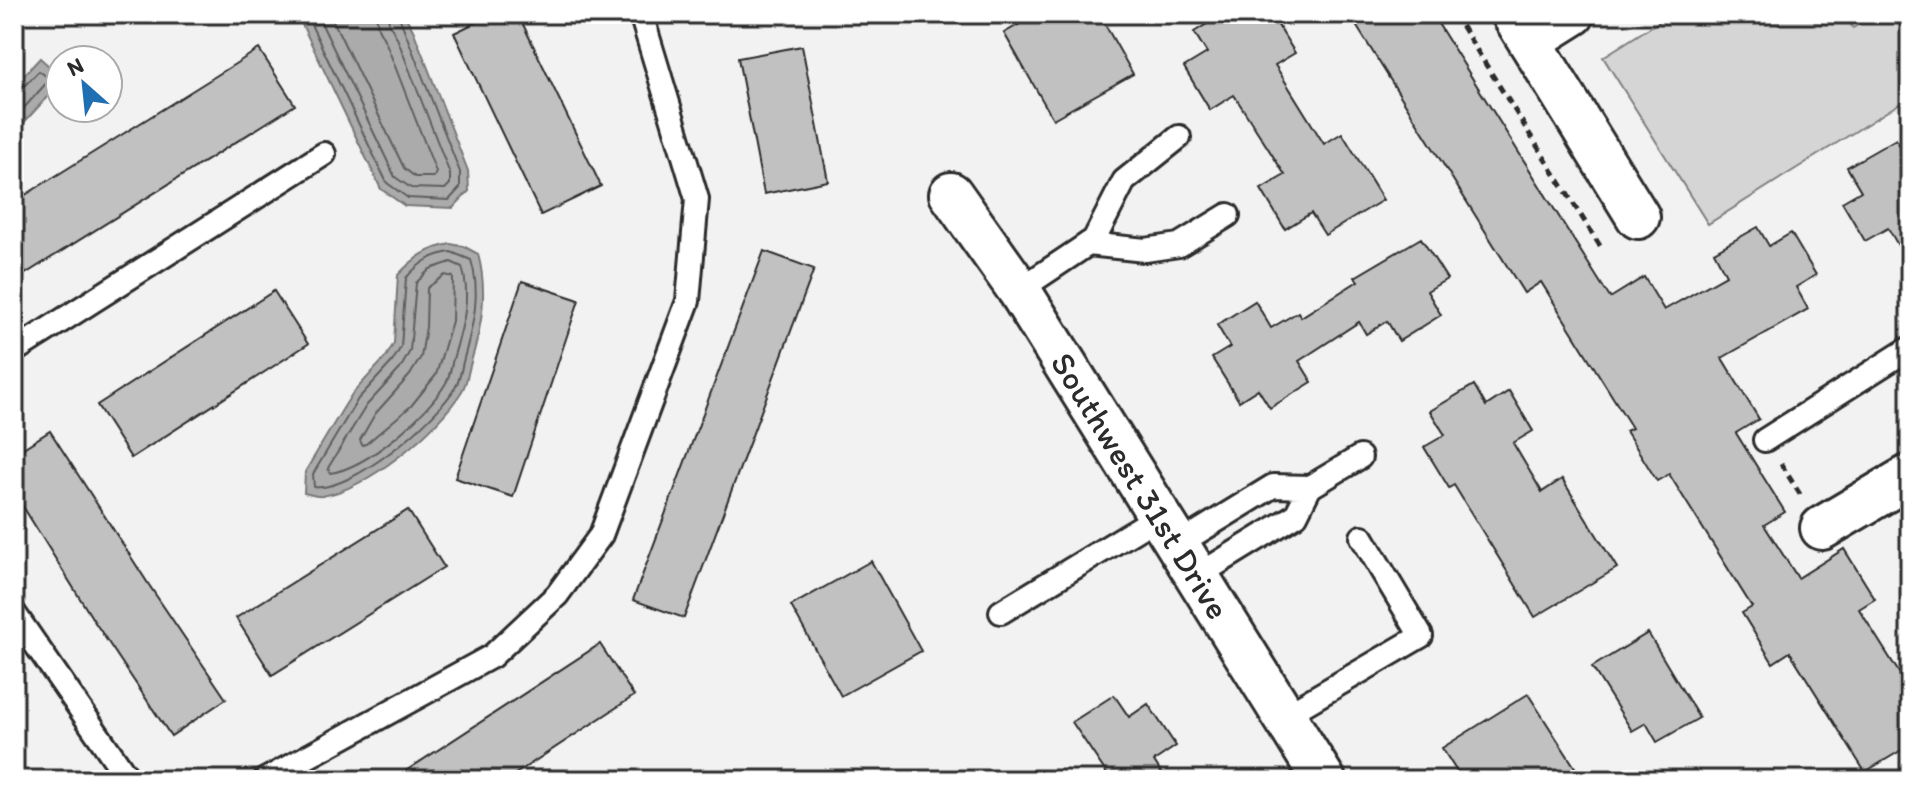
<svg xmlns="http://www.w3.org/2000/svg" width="1924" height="794" viewBox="0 0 1924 794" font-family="Itim,sans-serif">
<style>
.green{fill:#d5d5d5;stroke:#808080;stroke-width:2}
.water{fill:#ababab;stroke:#787878;stroke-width:2}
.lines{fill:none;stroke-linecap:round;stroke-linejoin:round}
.shore{stroke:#5e5e5e;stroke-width:2}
.building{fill:#c1c1c1;stroke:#2b2b2b;stroke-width:2}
.service-casing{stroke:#2b2b2b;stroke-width:28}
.minor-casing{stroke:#2b2b2b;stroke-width:48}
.path{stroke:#2b2b2b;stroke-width:5;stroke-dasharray:8 6;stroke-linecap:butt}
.service{stroke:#fff;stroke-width:22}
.minor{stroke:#fff;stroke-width:42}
.labels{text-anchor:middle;stroke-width:6;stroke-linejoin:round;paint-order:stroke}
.street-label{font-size:34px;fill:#2b2b2b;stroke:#fff}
</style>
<rect width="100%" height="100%" fill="#f2f2f2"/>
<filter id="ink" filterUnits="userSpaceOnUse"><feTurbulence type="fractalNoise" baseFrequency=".0125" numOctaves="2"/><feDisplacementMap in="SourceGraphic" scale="16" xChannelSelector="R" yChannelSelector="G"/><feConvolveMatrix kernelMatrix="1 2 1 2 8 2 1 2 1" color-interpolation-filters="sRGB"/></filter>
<g filter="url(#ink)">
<!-- green -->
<polygon class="green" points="1671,14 1844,14 1853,28 1876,14 1910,14 1910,97 1708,224 1603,57"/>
<!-- water -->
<g class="water">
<polygon points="297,14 404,14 413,30 468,171 469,191 453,208 405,206 381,189"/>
<polygon points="40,58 60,76 60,83 19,128 14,123 14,86"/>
<path d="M 451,244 L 465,247 L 478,254 C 488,292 482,325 471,362 C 468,372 467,383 462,391 C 438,430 368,489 322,496 C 316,497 310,494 304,493 L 305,472 L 342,410 L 352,394 L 386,357 L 394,343 L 398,275 C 414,258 427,248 451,244 Z"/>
</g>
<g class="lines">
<!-- shore -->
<g class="shore">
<polyline points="306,14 387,183 408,198 449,200 460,188 460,172 398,14"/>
<polyline points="317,14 395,177 411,188 445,189 450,184 450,174 397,38 389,23 388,14"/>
<polyline points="330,14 404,168 415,177 434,177 436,172 386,43 378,28 376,14"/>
<polyline points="14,90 22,88 39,71 50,79 14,119"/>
<path d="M 451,252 L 471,260 C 482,295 472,328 463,362 C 461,370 460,379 456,386 C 439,418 351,493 314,487 L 313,474 L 358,399 L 392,362 L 401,347 L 406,278 C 419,263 431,255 451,252 Z"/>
<path d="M 451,262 L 462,267 C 472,298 462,329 453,359 C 451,366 450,376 446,383 C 427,415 367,468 330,473 L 328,468 L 366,406 L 400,369 L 410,351 L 416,283 L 430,269 Z"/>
<polygon points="445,275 453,277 452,321 436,375 411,406 366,444 362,445 360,440 375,414 410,375 421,357 426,327 427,288"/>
</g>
</g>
<!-- building -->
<g class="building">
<polygon points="493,14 518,14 601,186 541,215 454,33"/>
<polygon points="1037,14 1099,14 1133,74 1053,119 1004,33"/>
<polygon points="1223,14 1239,14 1247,27 1271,14 1295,53 1275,65 1324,144 1342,133 1383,200 1325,235 1311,213 1285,229 1261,189 1285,175 1234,95 1210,110 1184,67 1207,53 1194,32"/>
<polygon points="1349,14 1432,14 1610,298 1644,277 1664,310 1726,275 1714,252 1758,227 1769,246 1791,233 1816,275 1796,287 1808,309 1722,358 1759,419 1736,433 1785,512 1764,525 1798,578 1844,549 1875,599 1859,609 1910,690 1910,745 1865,772 1790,652 1773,663 1742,613 1752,607 1669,474 1657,481 1626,431 1632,428 1541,282 1524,293"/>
<polygon points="802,46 828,181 764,194 738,58"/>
<polygon points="259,49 295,105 14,281 14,202"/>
<polygon points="1896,139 1910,163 1910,266 1888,228 1865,241 1842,202 1861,191 1847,167"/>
<polygon points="1421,238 1447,279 1427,291 1441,315 1399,341 1387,321 1366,334 1359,322 1299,361 1312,382 1270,408 1258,389 1239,401 1212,358 1230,347 1217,325 1255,301 1271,328 1298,312 1301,317 1358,281 1355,277"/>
<polygon points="764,251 814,269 684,618 633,600"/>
<polygon points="522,281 579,300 513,497 455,478"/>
<polygon points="274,291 308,344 131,458 97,405"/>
<polygon points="1474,385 1486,406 1509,391 1533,431 1513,443 1542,492 1562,479 1617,568 1535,617 1454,485 1449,488 1424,447 1445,435 1430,411"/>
<polygon points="50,431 149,585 226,699 171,736 94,621 14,492 14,454"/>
<polygon points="408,510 444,567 272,675 236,618"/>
<polygon points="871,561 921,651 841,696 791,606"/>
<polygon points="1648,633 1699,718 1657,742 1646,723 1632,731 1592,667"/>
<polygon points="600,644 634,696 506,780 392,780"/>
<polygon points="1528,694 1583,780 1462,780 1442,748"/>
<polygon points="1114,695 1129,717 1148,704 1176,746 1154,761 1166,780 1111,780 1072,722"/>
</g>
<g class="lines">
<defs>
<g id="service">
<polyline points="1088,244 1145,250 1179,245 1228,215"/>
<polyline points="1019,290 1094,240 1124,181 1179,137"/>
<polyline points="14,351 324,154"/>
<polyline points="1765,440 1910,348"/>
<polyline points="1310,487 1360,457"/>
<polyline points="1177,545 1273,486 1310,487 1296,515 1197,576"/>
<polyline points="1001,612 1159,516"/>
<polyline points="14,613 129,780"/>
<polyline points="1284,716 1421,636 1362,537"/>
<polyline points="265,780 492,656 557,595 601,535 688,301 697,199 641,14"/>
</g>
<g id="minor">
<polyline points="1513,14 1638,217"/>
<polyline points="1530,41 1573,14"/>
<path id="s1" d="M 951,194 L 1019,290 L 1324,780"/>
<polyline points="1822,528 1910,476"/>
</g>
</defs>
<!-- service casing -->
<use href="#service" class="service-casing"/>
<!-- minor casing -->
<use href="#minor" class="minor-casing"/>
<!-- path -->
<g class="path">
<polyline points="1454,14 1602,249"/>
<polyline points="1781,464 1801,496"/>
</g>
<!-- service -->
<use href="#service" class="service"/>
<!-- minor -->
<use href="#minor" class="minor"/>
</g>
</g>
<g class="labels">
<!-- street labels -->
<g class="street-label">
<text dy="12" stroke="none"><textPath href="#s1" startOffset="348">Southwest 31st Drive</textPath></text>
</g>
</g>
<!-- margin -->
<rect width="1924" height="794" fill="none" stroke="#fff" stroke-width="48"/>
<rect x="24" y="24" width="1876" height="746" fill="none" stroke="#2b2b2b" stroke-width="3" filter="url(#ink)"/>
<!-- north arrow -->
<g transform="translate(84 84) rotate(333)"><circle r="38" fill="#ffffff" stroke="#aaaaaa" stroke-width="2"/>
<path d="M0-6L14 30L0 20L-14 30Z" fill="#1f6fb2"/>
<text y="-12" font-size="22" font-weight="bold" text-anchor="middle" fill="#2b2b2b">N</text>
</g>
</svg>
